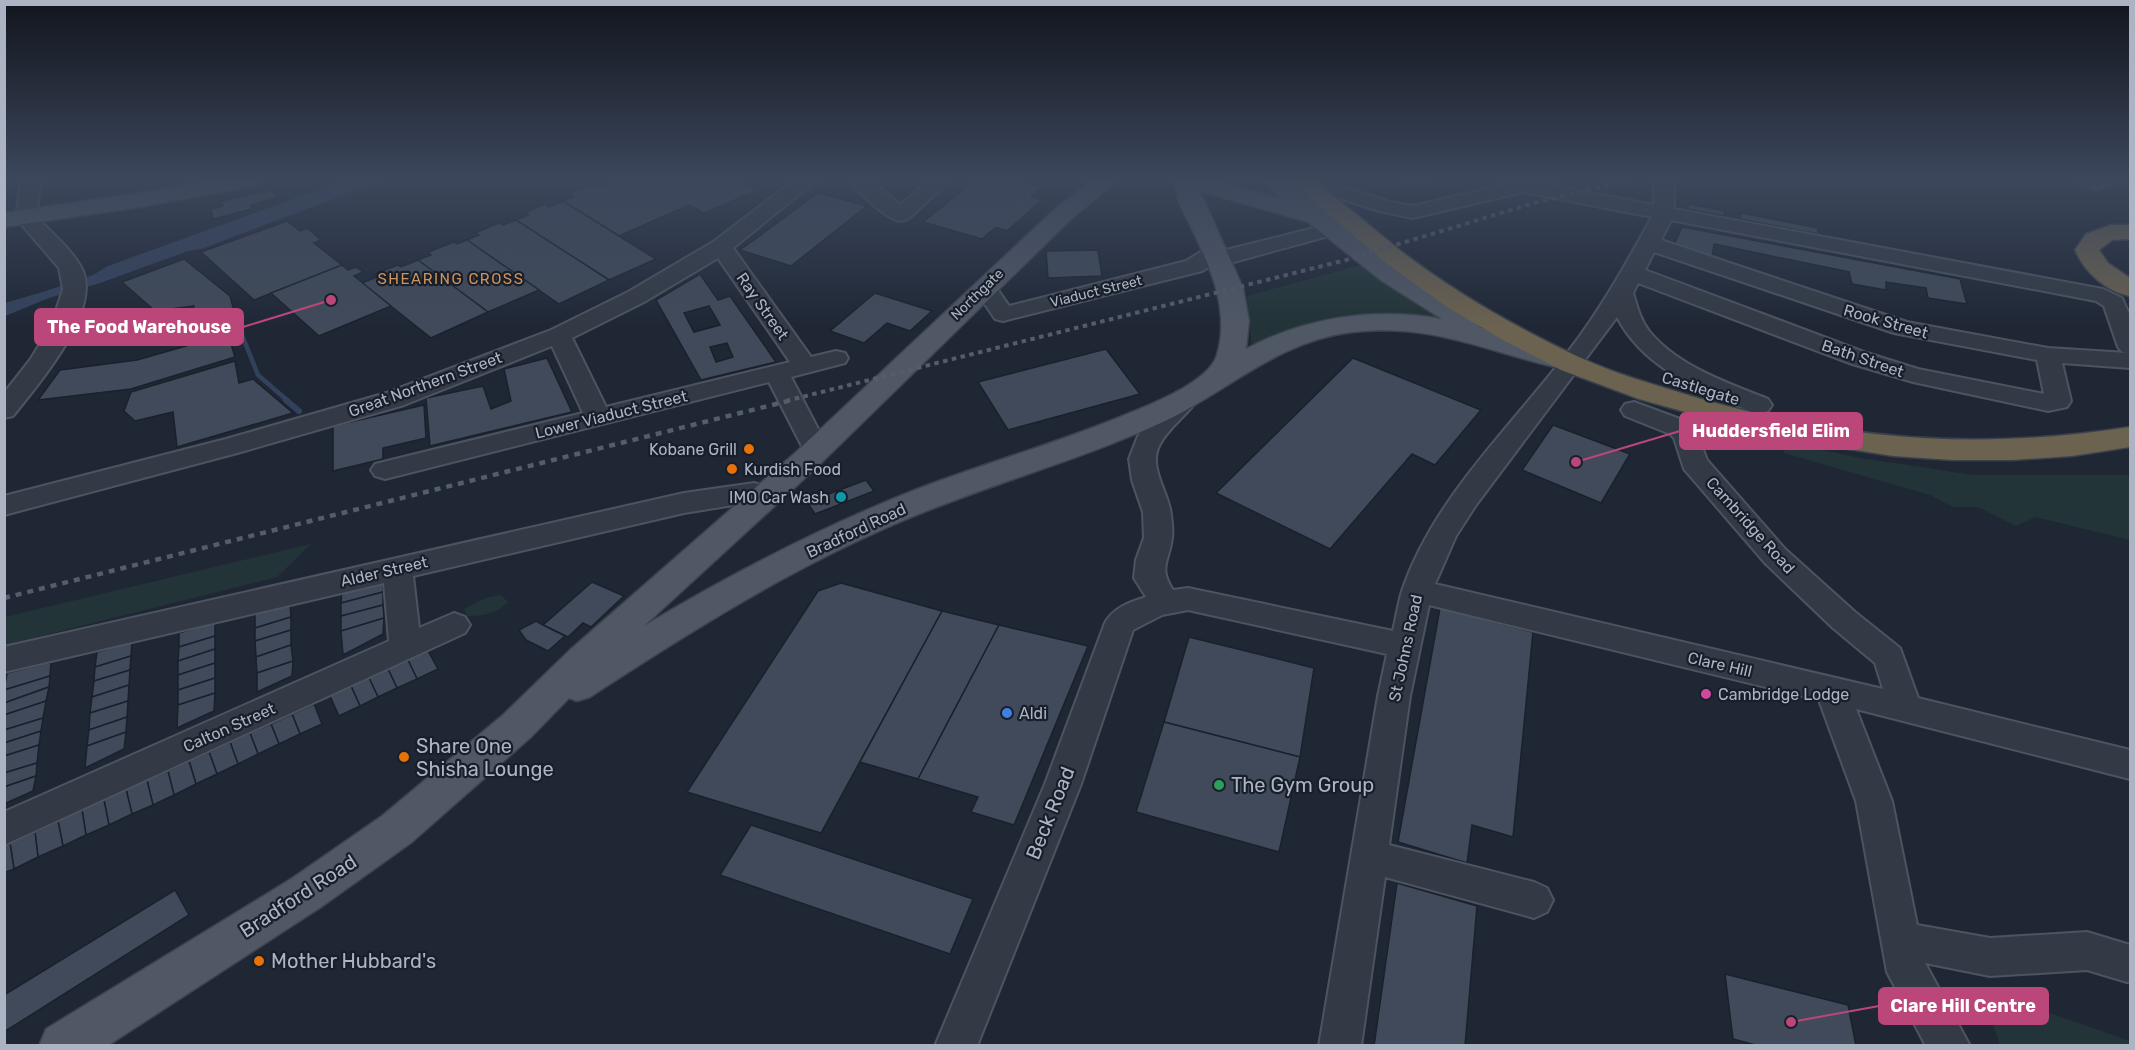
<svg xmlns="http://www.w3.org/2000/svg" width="2135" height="1050" viewBox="0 0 2135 1050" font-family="Rubik,sans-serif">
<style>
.green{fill:#223437}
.water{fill:#33425c}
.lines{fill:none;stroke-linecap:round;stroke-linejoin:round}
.stream-far1{stroke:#33425c;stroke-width:4.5}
.stream{stroke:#33425c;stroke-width:6}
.building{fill:#404a5a;stroke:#1a212c;stroke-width:1.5;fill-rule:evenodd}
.minor-casing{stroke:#4d5461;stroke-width:4}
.major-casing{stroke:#3c434f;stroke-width:3}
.highway-casing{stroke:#3a414d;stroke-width:3}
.minor{fill:#333a45;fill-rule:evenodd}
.major{fill:#505866;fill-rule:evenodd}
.highway{fill:#6b6250;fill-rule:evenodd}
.rail-far1{stroke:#555d6c;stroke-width:4;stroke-dasharray:4.5 4.5;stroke-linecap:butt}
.rail{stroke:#555d6c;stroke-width:4.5;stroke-dasharray:6 6;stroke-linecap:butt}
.food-dot{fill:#e8710a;stroke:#181f2a;stroke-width:2}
.culture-dot{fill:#0f9aa8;stroke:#181f2a;stroke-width:2}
.hotel-dot{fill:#d1479c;stroke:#181f2a;stroke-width:2}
.shop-dot{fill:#3f7fe0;stroke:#181f2a;stroke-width:2}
.leisure-dot{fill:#2e9e5b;stroke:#181f2a;stroke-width:2}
.labels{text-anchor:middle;stroke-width:4.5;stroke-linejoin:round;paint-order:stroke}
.far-street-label{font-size:14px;fill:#acb4c3;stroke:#181f2a}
.far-neighbourhood-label{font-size:15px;letter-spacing:1.5px;fill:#cf935b;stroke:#181f2a}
.street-label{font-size:16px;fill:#acb4c3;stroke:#181f2a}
.poi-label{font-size:16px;fill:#acb4c3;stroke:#181f2a;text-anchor:start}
.near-poi-label{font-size:20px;fill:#acb4c3;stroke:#181f2a;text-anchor:start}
.near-street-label{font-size:20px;fill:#acb4c3;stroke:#181f2a}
.leader{fill:none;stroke:#bb477a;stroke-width:2}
.callout-dot{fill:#bb477a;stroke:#181f2a;stroke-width:2}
.callout{fill:#bb477a;stroke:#bb477a;stroke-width:2}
.callout-label{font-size:18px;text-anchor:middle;font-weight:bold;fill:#fff}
</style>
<rect width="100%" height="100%" fill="#1f2735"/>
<!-- green -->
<g class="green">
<polygon points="1202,179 1259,179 1291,206 1202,180"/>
<path d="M 1364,264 L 1374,276 L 1444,320 C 1377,311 1312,314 1252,349 L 1247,296 Z"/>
<polygon points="1786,443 1861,458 1973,475 2130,475 2130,540 2035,517 2016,526 1978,507 1953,507 1930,495 1784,453"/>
<polygon points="311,544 277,577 5,645 5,617"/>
<path d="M 501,595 L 508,602 C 496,614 483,616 467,616 L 464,609 L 485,598 Z"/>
<polygon points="1981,989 2130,1041 2130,1045 2000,1045"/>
</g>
<!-- water -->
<polygon class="water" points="349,179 386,179 201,249 188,251 100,283 49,298 5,316 5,303 46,291 93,275 108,266"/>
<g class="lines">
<!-- stream-far1 -->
<polyline class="stream-far1" points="234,315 258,375 288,401"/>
<!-- stream -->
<polyline class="stream" points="286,400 299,411"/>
</g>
<!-- building -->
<g class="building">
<polygon points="618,179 737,179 758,190 704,213 689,205 619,236 563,201 574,197 569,194 593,184 598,187"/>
<polygon points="977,179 1009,179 1042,187 1031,197 1042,200 1007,231 996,227 982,239 923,222"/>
<polygon points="1382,179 1431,179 1427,187"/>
<polygon points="2064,179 2130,179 2130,182 2096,193"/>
<polygon points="273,189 276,198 251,205 252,209 213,219 211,209 223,206 222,201"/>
<polygon points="818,193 867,206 791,266 740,250"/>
<polygon points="563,201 619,236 656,259 609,280 516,220 528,215 524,213 545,204 549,207"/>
<polygon points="1688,204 1725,211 1724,216 1688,209"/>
<polygon points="1741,213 1818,228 1818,234 1740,219"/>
<polygon points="516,220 609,280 559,304 467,240 479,235 475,233 499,223 503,225"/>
<polygon points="287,221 300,231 307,228 321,240 314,243 342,265 254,300 201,252"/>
<polygon points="1682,227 1960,279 1967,304 1928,298 1926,288 1886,282 1886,290 1852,284 1849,272 1714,244 1712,258 1674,245"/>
<polygon points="467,240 539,290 488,312 418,260 431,255 428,252 454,242 457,244"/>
<polygon points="1098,250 1102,276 1048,278 1046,251"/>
<polygon points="184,259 230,296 235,314 188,319 194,306 155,311 122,282"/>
<polygon points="418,260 488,312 431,338 362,283 377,277 374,274 398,265 401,267"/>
<polygon points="342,265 348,270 356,267 363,272 354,276 391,306 319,336 271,293"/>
<path d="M 700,274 L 718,300 L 730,296 L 776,362 L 701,380 L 656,300 ZM 709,306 L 720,325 L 694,332 L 684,313 ZM 727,343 L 733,357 L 716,362 L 710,347 Z"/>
<polygon points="875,293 932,311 910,331 887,323 864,343 830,331"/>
<polygon points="228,334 235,357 131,389 38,400 60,370 137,360"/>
<polygon points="1106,349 1140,394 1008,430 978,382"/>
<polygon points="547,358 572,412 430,446 426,398 483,386 491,409 511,401 504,369"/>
<polygon points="1353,358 1481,410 1435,465 1412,454 1330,549 1216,493"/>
<polygon points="235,361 239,383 253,379 293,413 177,447 173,412 135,421 124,411 131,392"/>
<polygon points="424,405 426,438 383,448 383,459 333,471 333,426"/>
<polygon points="1553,425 1630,454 1601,503 1522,470"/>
<polygon points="866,480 874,491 815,514 807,502"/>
<polygon points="383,578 383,592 341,603 342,589"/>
<polygon points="592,582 624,596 591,627 583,623 568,637 543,625"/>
<polygon points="841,583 942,611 821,833 687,792 818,591"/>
<polygon points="383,592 383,605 341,616 341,603"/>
<polygon points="290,603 291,617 255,628 255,613"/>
<polygon points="383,605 384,618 341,631 341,616"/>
<polygon points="1440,608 1533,632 1513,837 1472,825 1467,863 1398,842"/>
<polygon points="942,611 999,625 918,779 860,762"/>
<polygon points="291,617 291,630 255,641 255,628"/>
<polygon points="384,618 383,634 343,655 341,631"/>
<polygon points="536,621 543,625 565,636 548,651 526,640 519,630"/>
<polygon points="215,622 215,636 179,647 179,633"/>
<polygon points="999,625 1088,646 1014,825 971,812 978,797 918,779"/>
<polygon points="291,630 291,645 256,657 255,641"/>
<polygon points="215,636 215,649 178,661 179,647"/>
<polygon points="1189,637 1314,668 1300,757 1164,722"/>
<polygon points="132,642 131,656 95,667 97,652"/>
<polygon points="291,645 293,661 257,673 256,657"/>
<polygon points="215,649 215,663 178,675 178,661"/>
<polygon points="428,651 438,669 417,679 408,660"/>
<polygon points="131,656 130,670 94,681 95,667"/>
<polygon points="408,660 417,679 397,688 388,669"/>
<polygon points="293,661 292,676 257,692 257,673"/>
<polygon points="51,662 50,676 4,690 7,673"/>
<polygon points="215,663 215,678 178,690 178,675"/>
<polygon points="388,669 397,688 378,697 369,678"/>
<polygon points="130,670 129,685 92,697 94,681"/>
<polygon points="50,676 49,687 4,703 4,690"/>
<polygon points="215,678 215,693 178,705 178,690"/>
<polygon points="369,678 378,697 360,706 351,686"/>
<polygon points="129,685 128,701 90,713 92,697"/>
<polygon points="351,686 360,706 339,716 330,696"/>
<polygon points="49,687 46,701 4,715 4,703"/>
<polygon points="215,693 214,711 177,728 178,705"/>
<polygon points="46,701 43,718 4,730 4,715"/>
<polygon points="128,701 127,717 89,730 90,713"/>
<polygon points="314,704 322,724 300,734 292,714"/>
<polygon points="292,714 300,734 279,744 271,724"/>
<polygon points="127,717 126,732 87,746 89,730"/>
<polygon points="43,718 41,731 4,743 4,730"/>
<polygon points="1164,722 1300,757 1279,852 1136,812"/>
<polygon points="271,724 279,744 258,754 250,733"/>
<polygon points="41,731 39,745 4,756 4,743"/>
<polygon points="126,732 124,749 85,768 87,746"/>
<polygon points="250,733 258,754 238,764 230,742"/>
<polygon points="230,742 238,764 217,774 209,752"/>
<polygon points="39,745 37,763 4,773 4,756"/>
<polygon points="209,752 217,774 196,784 189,761"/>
<polygon points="189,761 196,784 174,795 168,771"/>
<polygon points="37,763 36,776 4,787 4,773"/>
<polygon points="168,771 174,795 153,805 147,780"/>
<polygon points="36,776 33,791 4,804 4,787"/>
<polygon points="147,780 153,805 132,814 126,789"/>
<polygon points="126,789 132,814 109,825 104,800"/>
<polygon points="104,800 109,825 86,835 82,810"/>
<polygon points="82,810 86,835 63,846 58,821"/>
<polygon points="58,821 63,846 38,857 35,832"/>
<polygon points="751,825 973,899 950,954 720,875"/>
<polygon points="35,832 38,857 14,869 10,843"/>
<polygon points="10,843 14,869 4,873 4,845"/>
<polygon points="1397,883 1477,906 1465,1046 1374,1046"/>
<polygon points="175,890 189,915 4,1032 4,995"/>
<polygon points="1725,974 1848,1005 1856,1046 1759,1046 1733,1039"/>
</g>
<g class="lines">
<defs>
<g id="minor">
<path d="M 21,179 L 41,179 L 36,217 C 50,231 78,255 84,274 C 97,316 38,385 13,416 L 4,418 L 4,393 L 30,360 L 51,326 L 63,289 L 59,268 L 16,218 Z"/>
<path d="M 796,179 L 818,179 L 733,248 L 811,357 L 836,351 L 845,353 L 848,358 L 845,363 L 791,377 L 829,450 L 825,456 L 816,459 L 807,456 L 769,382 L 385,479 L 375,476 L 371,470 L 375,464 L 583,413 L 552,346 L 404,405 L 241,452 L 4,515 L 4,496 L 226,439 L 386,393 L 551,330 L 628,292 L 713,242 ZM 718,258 L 790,362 L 606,407 L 572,338 L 644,302 Z"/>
<path d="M 849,179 L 870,179 L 900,205 L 931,179 L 952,179 L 908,219 C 903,221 899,222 894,219 C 879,212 859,193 849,179 Z"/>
<path d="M 1530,179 L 1549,179 L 1551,182 L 1549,185 L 1654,205 L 1654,179 L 1674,179 L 1674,209 L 2103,289 L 2122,298 L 2130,316 L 2130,368 L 2062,363 L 2071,401 L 2067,407 L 2048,411 L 1913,382 L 1849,363 L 1638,283 L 1633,293 C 1637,306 1640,319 1649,331 C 1677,366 1728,383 1768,399 L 1772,405 L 1768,411 L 1759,413 L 1750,411 C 1699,389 1644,369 1617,317 L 1476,505 L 1456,536 L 1435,584 L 1883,689 L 1875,663 L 1833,628 L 1765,563 L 1684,469 L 1674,438 L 1670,434 L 1625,416 L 1621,410 L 1625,404 L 1634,402 L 1688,422 L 1695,429 L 1707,460 L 1785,549 L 1855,612 L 1900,648 L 1918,698 L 2130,750 L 2130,779 L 1856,709 L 1892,801 L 1917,925 L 1990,938 L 2087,932 L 2130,945 L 2130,981 L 2127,982 L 2087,970 L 1990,976 L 1925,963 L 1970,1046 L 1926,1046 L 1887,972 L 1856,801 L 1819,700 L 1429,605 L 1410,696 L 1389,845 L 1534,882 L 1547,888 L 1553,900 L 1547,912 L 1534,918 L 1385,877 L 1361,1046 L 1319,1046 L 1378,696 L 1387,654 L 1188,610 L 1162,615 L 1133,630 L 1081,784 L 977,1046 L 935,1046 L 1045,784 L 1105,623 C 1113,608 1130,602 1146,597 L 1134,578 L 1136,560 L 1144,538 L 1143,512 L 1132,480 L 1129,459 L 1138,436 L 1177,392 L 1186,390 L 1195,392 L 1199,398 C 1188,414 1169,427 1160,444 C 1147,467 1169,492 1171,515 C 1172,522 1173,531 1172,538 C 1169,562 1158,567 1173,590 L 1188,588 L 1393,631 C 1396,618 1398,604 1402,591 C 1433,499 1510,428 1568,352 C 1601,309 1626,264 1652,217 L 1523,192 L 1413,218 L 1379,211 L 1336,197 L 1333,193 L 1336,189 L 1343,187 L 1390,202 L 1413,206 ZM 1671,220 L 2096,301 L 2104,306 L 2118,347 L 2122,352 L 2127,353 L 2048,348 L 1907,322 L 1661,240 ZM 1654,252 L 1894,333 L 2037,360 L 2044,394 L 1918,369 L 1867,353 L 1645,270 Z"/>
<path d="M 1318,227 L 1325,229 L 1329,233 L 1325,237 L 1219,266 L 1213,264 L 1202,271 L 1003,321 L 995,319 L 974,288 L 977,283 L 985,281 L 993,283 L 1009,306 L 1186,261 C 1199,254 1209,243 1224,246 L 1226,250 Z"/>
<polygon points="754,483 775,489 779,496 775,503 765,505 752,502 684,513 413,576 419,628 454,613 465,617 470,625 465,633 4,845 4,812 389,641 384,583 4,672 4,647 684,493"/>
</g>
<g id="major">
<polygon points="217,179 262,179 259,184 251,186 140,207 4,227 4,213 140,193"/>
<path d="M 1094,179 L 1119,179 L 1070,220 L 816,468 L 644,626 C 731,574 821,527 915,490 C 984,463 1056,444 1125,415 C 1151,404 1208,383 1217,355 C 1230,311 1211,268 1192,229 C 1185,214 1172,196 1177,179 L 1212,179 L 1283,200 L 1260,179 L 1285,179 L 1400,270 L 1452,303 L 1479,316 L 1483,322 L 1479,327 L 1565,353 L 1569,359 L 1565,365 L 1555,367 C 1483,350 1430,323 1353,332 C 1279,340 1227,392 1163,422 C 1076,462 982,486 895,524 C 788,570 688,633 590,697 L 577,701 L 569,698 L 531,737 L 412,842 L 321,907 L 107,1046 L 39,1046 L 46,1029 L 291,879 L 382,816 L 503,715 L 570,650 L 794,454 L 1054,210 ZM 1200,191 L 1308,222 L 1382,281 L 1442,319 C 1375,307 1306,317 1246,349 L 1249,321 L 1243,288 Z"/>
</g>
<g id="highway">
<path d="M 1287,179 C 1293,178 1307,176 1313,180 C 1322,185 1330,193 1338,200 C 1360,217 1381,235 1402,252 C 1456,293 1517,328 1579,357 C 1615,374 1653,384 1691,396 C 1840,440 1977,451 2130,427 L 2130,447 L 2072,456 L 2013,460 L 1953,460 L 1893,456 L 1774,437 L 1639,399 L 1561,370 L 1503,340 L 1447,307 L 1386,263 Z"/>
<path d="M 2111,225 L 2130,225 L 2130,239 L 2112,240 L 2099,250 L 2108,263 L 2130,278 L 2130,296 C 2106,291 2085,273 2075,250 L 2086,234 Z"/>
</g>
</defs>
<!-- minor casing -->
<use href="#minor" class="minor-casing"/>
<!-- major casing -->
<use href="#major" class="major-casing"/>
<!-- highway casing -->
<use href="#highway" class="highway-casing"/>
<!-- minor -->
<use href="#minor" class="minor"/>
<!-- major -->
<use href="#major" class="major"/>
<!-- highway -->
<use href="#highway" class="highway"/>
<!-- rail-far1 -->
<polyline class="rail-far1" points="786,401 1346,260 1534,203 1631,179"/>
<!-- rail -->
<polyline class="rail" points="4,598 792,400"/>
</g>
<!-- sky -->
<linearGradient id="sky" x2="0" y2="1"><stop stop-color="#11151d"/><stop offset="0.55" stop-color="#3c475c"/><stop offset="1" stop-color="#3c475c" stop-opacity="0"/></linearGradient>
<rect width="2135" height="326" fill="url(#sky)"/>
<!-- markers -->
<g class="food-dot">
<circle cx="749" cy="449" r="6"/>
<circle cx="732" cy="469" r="6"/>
<circle cx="404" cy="757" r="6"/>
<circle cx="259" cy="961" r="6"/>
</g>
<circle class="culture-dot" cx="841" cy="497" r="6"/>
<circle class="hotel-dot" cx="1706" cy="694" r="6"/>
<circle class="shop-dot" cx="1007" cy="713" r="6"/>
<circle class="leisure-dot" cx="1219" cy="785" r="6"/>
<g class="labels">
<!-- far-street labels -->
<g class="far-street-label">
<text transform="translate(1096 291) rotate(-14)" y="5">Viaduct Street</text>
<text transform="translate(977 294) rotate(-44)" y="5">Northgate</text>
</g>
<!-- far-neighbourhood labels -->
<g class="far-neighbourhood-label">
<text x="451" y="284">SHEARING CROSS</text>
</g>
<!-- street labels -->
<g class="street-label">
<text transform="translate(763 306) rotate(55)" y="6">Ray Street</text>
<text transform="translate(1886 321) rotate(16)" y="6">Rook Street</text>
<text transform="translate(1863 358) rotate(19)" y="6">Bath Street</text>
<text transform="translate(425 384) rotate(-20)" y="6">Great Northern Street</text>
<text transform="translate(1701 388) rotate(17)" y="6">Castlegate</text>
<text transform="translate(611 414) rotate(-14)" y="6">Lower Viaduct Street</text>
<text transform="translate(1751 525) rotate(48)" y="6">Cambridge Road</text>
<text transform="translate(856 530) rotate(-25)" y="6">Bradford Road</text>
<text transform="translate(384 571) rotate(-13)" y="6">Alder Street</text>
<text transform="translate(1405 648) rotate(-78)" y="6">St Johns Road</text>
<text transform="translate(1720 664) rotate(13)" y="6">Clare Hill</text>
<text transform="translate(229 727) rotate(-24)" y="6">Calton Street</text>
</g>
<!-- poi labels -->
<g class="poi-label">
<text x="737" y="455" text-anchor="end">Kobane Grill</text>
<text x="744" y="475">Kurdish Food</text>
<text x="829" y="503" text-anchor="end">IMO Car Wash</text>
<text x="1718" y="700">Cambridge Lodge</text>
<text x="1019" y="719">Aldi</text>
</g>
<!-- near-poi labels -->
<g class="near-poi-label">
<text x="416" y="753">Share One<tspan x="416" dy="23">Shisha Lounge</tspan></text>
<text x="1231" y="792">The Gym Group</text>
<text x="271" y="968">Mother Hubbard's</text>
</g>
<!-- near-street labels -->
<g class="near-street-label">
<text transform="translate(1050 813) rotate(-68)" y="7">Beck Road</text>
<text transform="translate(298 896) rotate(-33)" y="7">Bradford Road</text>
</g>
</g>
<!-- callouts -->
<path class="leader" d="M331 300L243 327M1576 462L1680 431M1791 1022L1879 1006"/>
<g class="callout-dot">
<circle cx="331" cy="300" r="6"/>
<circle cx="1576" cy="462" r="6"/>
<circle cx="1791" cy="1022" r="6"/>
</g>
<g class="callout">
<rect x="35" y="309" width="208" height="36" rx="6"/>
<rect x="1680" y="413" width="182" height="36" rx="6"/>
<rect x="1879" y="988" width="169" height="36" rx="6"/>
</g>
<g class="callout-label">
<text x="139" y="333">The Food Warehouse</text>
<text x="1771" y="437">Huddersfield Elim</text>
<text x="1963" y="1012">Clare Hill Centre</text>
</g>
<!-- border -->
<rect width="2135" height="1050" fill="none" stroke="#acb4c3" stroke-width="12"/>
</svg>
